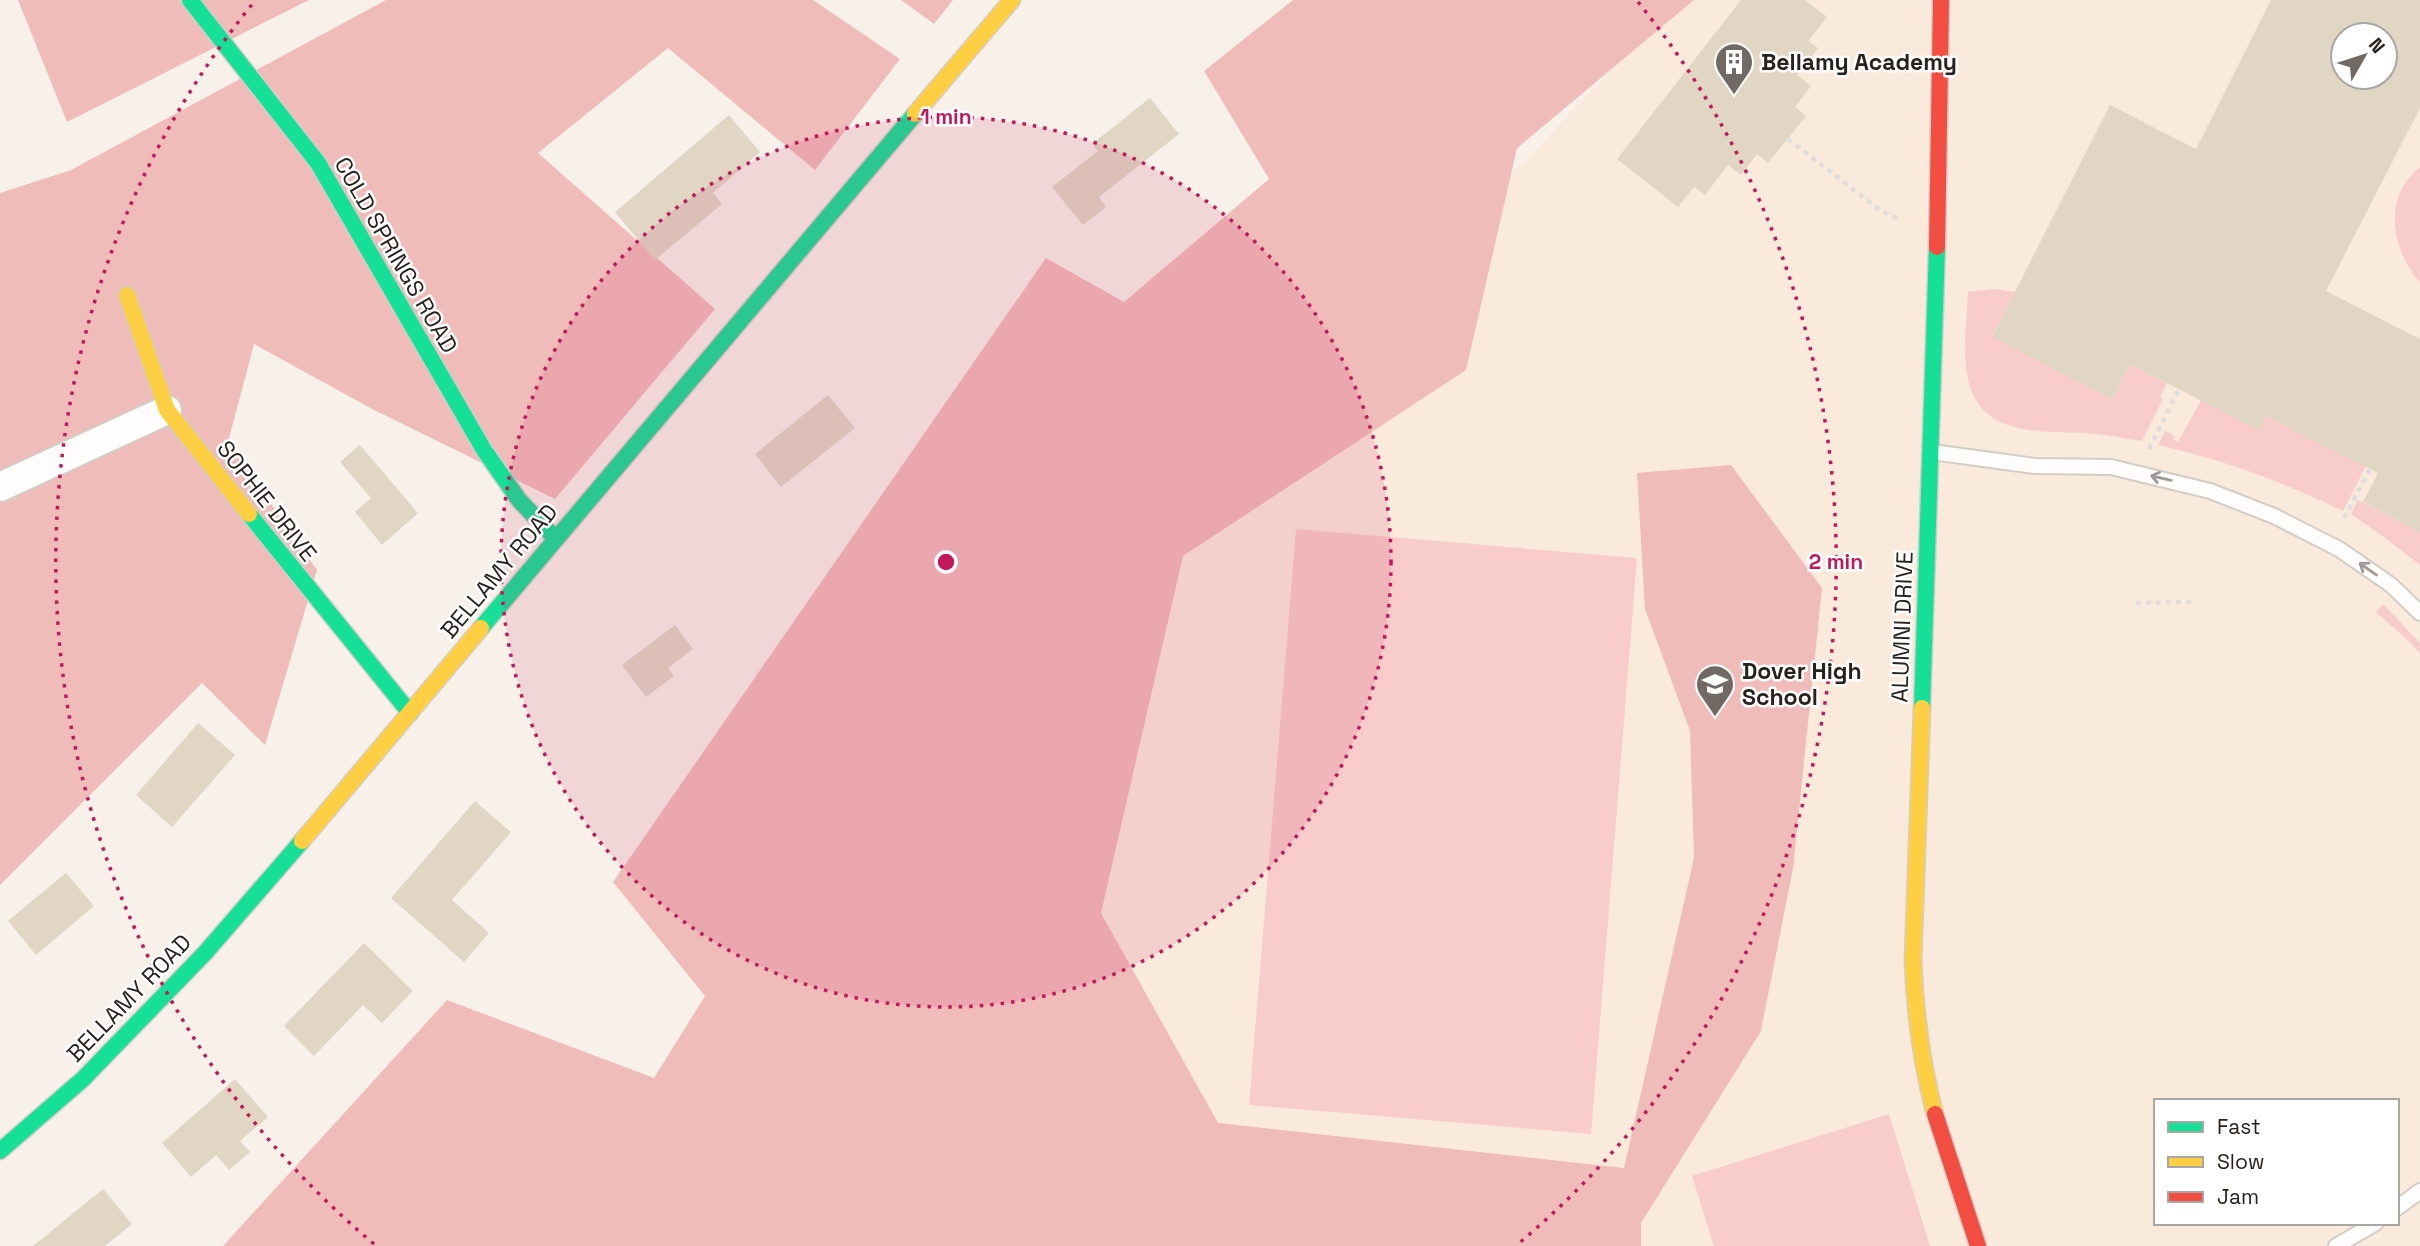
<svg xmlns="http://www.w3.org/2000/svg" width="2420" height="1246" viewBox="0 0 2420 1246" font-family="'Space Grotesk',sans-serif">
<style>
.built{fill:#faeadc;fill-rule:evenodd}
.green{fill:#f7ccca}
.forest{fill:#f0bcba}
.building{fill:#e0d6c3;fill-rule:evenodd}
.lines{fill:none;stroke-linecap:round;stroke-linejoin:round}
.lane-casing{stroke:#d3cdc7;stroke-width:18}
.street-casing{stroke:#d3cdc7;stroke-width:32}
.fast-casing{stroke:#d3cdc7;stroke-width:19}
.slow-casing{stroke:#d3cdc7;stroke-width:19}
.jam-casing{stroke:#d3cdc7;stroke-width:19}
.path{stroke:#dfdddc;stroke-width:4.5;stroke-dasharray:5 5;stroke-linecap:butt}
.lane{stroke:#fefdfc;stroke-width:14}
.street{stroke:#fefdfc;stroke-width:28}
.fast{stroke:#16e098;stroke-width:16}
.slow{stroke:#ffcf43;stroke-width:16}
.jam{stroke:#f24e42;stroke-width:16}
.oneway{stroke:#9e9a97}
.ring{fill:none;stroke:#c2185b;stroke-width:3.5;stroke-dasharray:3.5 7}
.labels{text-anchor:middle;stroke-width:5;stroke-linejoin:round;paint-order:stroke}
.poi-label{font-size:23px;font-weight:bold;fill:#28221c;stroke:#fff;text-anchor:start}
.street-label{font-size:23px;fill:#28221c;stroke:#fff}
.centre{fill:#c2185b;stroke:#fff;stroke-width:3.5}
.ring-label{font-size:21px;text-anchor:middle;font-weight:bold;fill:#c2185b;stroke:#fff;stroke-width:5;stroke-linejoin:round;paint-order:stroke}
</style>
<rect width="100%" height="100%" fill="#f8f1ea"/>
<!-- built -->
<path class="built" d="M 1679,0 L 2420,0 L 2420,1246 L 1313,1246 L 1085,1014 L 1127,574 ZM 2343,35 L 2385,35 L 2385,77 L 2343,77 ZM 2156,1101 L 2397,1101 L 2397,1223 L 2156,1223 Z"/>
<!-- green -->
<g class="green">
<path d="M 2420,167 L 2420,283 C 2392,249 2381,198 2420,167 Z"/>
<path d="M 1994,289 L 2015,292 L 1992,336 L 2112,399 L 2130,364 L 2167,383 L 2160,397 L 2163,399 L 2142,441 C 2123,438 2103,434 2083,433 C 2038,431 1980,436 1968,379 C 1962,352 1967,320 1968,292 Z"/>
<path d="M 2201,400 L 2258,430 L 2266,416 L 2366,466 L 2343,511 C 2281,481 2224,460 2158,445 L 2165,431 L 2175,436 L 2173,439 L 2178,442 Z"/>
<polygon points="2358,500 2420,532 2420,565 2385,538 2351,514"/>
<polygon points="1296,529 1637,558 1591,1134 1249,1105"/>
<polygon points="2383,604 2420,643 2420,654 2411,643 2376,612"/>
<polygon points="1889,1114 1930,1246 1714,1246 1692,1176"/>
</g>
<!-- forest -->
<g class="forest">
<polygon points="18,0 309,0 67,122"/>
<polygon points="386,0 813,0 900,59 815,170 668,48 538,153 715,309 555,499 372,409 254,344 228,442 317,570 265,745 202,683 0,885 0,193 71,170"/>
<polygon points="901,0 953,0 934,24"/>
<polygon points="1293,0 1694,0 1517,148 1466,370 1183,556 1101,913 1218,1123 1624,1168 1694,858 1690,731 1645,609 1637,473 1731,465 1822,588 1793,868 1761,1031 1641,1223 1641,1246 223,1246 447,1000 654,1078 705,996 613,882 1046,258 1124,302 1269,179 1204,71"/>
</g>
<!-- building -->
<g class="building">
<polygon points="1741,0 1805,0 1827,17 1808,41 1818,48 1797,75 1811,86 1795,107 1806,116 1768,163 1757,154 1741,175 1728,165 1705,195 1694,187 1678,207 1617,159"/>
<path d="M 2271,0 L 2420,0 L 2420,108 L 2326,291 L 2420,339 L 2420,532 L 2363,502 L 2378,473 L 2266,416 L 2258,430 L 2130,364 L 2112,399 L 1992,337 L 2110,105 L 2196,149 ZM 2343,35 L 2385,35 L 2385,77 L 2343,77 Z"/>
<polygon points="1150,98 1179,134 1099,197 1106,207 1083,225 1052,187 1098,151 1092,144"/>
<polygon points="729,115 760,152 713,193 722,204 655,260 615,212"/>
<polygon points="828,395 855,428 781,487 755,454"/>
<polygon points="360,445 418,513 382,545 355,512 371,498 340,462"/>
<polygon points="675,625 693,649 668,668 674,676 646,697 622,665"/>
<polygon points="198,723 235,755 172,827 136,795"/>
<polygon points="475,801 511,832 452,900 489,933 464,962 391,898"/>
<polygon points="66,873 94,906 36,955 8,921"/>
<polygon points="364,943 413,991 382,1023 363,1005 314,1056 284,1026"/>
<polygon points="235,1079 268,1117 240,1141 250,1152 229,1170 216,1155 191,1177 162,1143"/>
<polygon points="103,1189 132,1224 105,1246 33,1246"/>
</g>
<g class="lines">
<defs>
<g id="lane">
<polyline points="1932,452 2035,466 2111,467 2210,491 2274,516 2339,549 2391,585 2420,613"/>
<polyline points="2397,1208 2420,1191"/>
<polyline points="2336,1246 2376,1223"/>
</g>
<polyline id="street" points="0,487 167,410"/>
<g id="fast">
<polyline points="190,0 318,163 484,450 519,500 555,538"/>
<polyline points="249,514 410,713"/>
<polyline points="481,628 915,114"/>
<polyline points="1922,708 1937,247"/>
<polyline points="0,1151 83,1079 205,953 302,841"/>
</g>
<g id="slow">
<polyline points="915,114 1012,0"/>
<polyline points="127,295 167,410 249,514"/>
<path d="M 1922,708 L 1913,960 C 1915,1013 1921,1062 1935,1114"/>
<polyline points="302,841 481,628"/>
</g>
<g id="jam">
<polyline points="1937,247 1941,0"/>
<polyline points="1935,1114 1978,1246"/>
</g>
</defs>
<!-- lane casing -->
<use href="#lane" class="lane-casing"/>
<!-- street casing -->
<use href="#street" class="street-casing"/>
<!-- fast casing -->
<use href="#fast" class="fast-casing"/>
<!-- slow casing -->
<use href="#slow" class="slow-casing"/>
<!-- jam casing -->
<use href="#jam" class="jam-casing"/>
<!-- path -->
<g class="path">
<polyline points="1788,139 1876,207 1891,216 1901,219"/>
<polyline points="2149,449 2179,389"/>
<polyline points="2344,518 2370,469"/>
<polyline points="2136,603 2191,602"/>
</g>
<!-- lane -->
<use href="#lane" class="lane"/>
<!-- street -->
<use href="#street" class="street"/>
<!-- fast -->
<use href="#fast" class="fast"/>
<!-- slow -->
<use href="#slow" class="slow"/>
<!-- jam -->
<use href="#jam" class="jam"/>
</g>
<!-- one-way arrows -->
<defs><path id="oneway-shaft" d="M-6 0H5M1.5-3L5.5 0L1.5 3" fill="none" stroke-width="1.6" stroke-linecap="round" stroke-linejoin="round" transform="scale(1.75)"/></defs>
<g class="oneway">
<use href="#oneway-shaft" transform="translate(2161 478) rotate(-167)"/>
<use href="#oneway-shaft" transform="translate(2368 569) rotate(-145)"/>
</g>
<!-- distance rings -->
<circle cx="946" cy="562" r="445" fill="#c2185b" fill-opacity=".12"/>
<g class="ring">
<circle cx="946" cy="562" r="445"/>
<path d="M374 1244A890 890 0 0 1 254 2M1638 2A890 890 0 0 1 1518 1244"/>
</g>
<!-- icons -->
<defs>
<symbol id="building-pin" viewBox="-11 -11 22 30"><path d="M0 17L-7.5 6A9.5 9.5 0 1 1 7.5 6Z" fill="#716a64" stroke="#fff"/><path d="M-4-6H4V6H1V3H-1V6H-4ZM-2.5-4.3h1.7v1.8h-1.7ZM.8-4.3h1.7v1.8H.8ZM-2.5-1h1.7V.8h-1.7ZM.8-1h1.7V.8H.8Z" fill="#fff"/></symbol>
<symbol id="school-pin" viewBox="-11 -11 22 30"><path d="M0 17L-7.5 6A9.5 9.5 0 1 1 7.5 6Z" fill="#716a64" stroke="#fff"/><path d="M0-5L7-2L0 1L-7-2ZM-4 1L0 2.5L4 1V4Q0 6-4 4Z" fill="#fff"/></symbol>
</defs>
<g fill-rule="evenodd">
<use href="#building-pin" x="1712" y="40" width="44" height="60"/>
<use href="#school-pin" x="1693" y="662" width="44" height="60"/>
</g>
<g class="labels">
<!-- poi labels -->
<g class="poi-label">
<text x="1761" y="70">Bellamy Academy</text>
<text x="1742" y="679">Dover High<tspan x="1742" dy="26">School</tspan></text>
</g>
<!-- street labels -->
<g class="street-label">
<text transform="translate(396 255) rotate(60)" y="8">COLD SPRINGS ROAD</text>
<text transform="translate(267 501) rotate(52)" y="8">SOPHIE DRIVE</text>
<text transform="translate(499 571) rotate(-50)" y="8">BELLAMY ROAD</text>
<text transform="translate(1902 627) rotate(-88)" y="8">ALUMNI DRIVE</text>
<text transform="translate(129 998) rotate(-46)" y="8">BELLAMY ROAD</text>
</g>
</g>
<circle cx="946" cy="562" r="10" class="centre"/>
<g class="ring-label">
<text x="946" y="124">1 min</text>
<text x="1836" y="569">2 min</text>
</g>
<!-- legend -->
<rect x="2154" y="1099" width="245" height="126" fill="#ffffff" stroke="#a9a7a4" stroke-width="2"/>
<rect x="2168" y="1122" width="35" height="10" fill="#16e098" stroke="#a9a7a4" stroke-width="2"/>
<text x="2217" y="1134" font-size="21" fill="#28221c">Fast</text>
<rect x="2168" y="1157" width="35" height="10" fill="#ffcf43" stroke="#a9a7a4" stroke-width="2"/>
<text x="2217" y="1169" font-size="21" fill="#28221c">Slow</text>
<rect x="2168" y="1192" width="35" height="10" fill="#f24e42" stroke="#a9a7a4" stroke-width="2"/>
<text x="2217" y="1204" font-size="21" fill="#28221c">Jam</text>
<!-- north arrow -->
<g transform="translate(2364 56) rotate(51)"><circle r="33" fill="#ffffff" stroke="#a9a7a4" stroke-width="2"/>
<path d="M0-5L12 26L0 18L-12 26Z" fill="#716a64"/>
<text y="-10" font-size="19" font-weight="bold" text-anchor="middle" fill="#28221c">N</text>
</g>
</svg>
